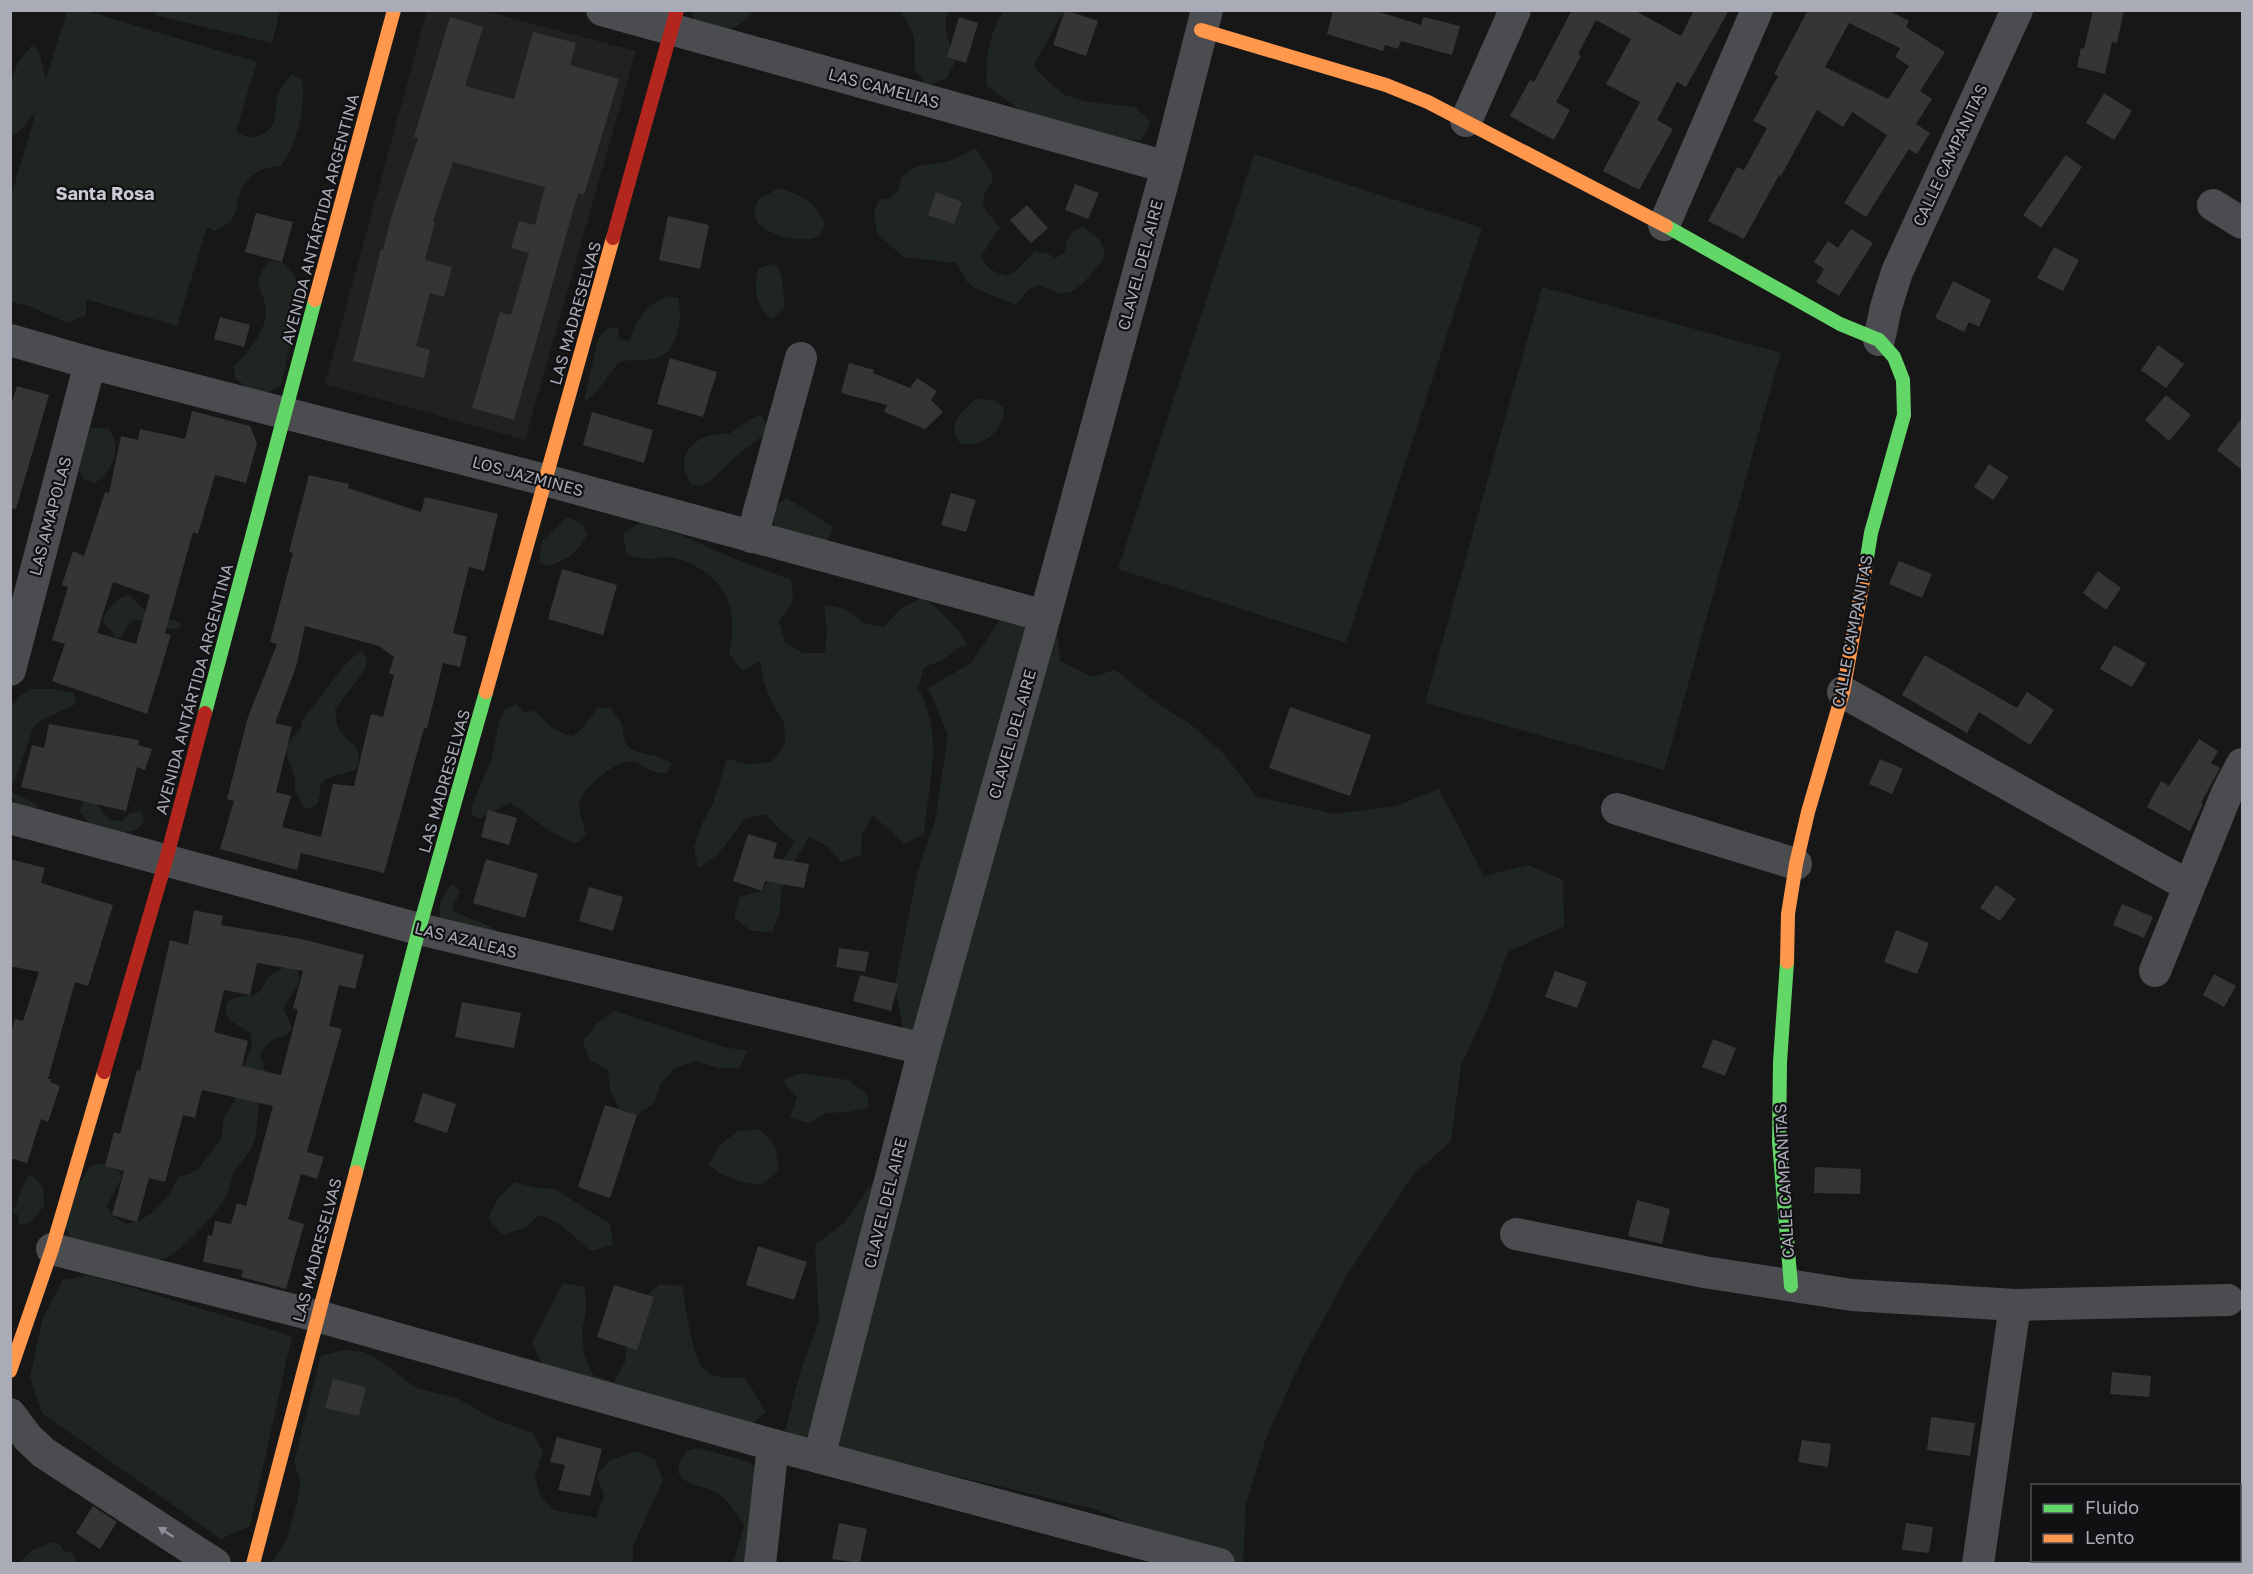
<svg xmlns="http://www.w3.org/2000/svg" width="2253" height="1574" viewBox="0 0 2253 1574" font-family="'Golos Text',sans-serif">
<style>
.built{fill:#212123}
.green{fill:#1f2621}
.building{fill:#353536;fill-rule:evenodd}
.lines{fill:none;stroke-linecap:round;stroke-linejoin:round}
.street{stroke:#4b4c50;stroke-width:32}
.fast{stroke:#63d668;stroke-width:14}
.slow{stroke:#ff974d;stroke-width:14}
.jam{stroke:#b3261e;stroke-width:14}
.oneway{fill:#8d8e98}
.labels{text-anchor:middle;stroke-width:4.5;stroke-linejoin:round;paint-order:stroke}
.street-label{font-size:16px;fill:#a9abb7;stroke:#111113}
.neighbourhood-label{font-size:18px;font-weight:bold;fill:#cacbd4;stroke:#111113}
</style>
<rect width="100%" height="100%" fill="#171717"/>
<!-- built -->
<polygon class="built" points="427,11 484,11 636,51 525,440 325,384"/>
<!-- green -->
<g class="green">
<path d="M 691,10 L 754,11 C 731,36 724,30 694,23 Z"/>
<path d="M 67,11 L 87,11 L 257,62 L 236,131 C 243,136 250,139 258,136 C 281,129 272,108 279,92 C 281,86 286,81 290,76 L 292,74 L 301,79 C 308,100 296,148 281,166 C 262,167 248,174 240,193 C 237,200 238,209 234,216 C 230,223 222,227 215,231 L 207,227 L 177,326 L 86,299 L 86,315 L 67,323 L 29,306 L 11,302 L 11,196 L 36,112 L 21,130 L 11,137 L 11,79 L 18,63 L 32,45 L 39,52 L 46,79 Z"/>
<polygon points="156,11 280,10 280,11 272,43 155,15"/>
<path d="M 900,11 L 949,11 C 940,26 950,45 956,60 L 947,78 L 928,86 L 914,69 C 915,43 917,32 900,11 Z"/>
<path d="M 1004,11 L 1064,11 L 1034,65 L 1047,81 L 1065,95 L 1087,102 L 1135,107 L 1151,122 L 1141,140 L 1075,138 L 1021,111 L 987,86 C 985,59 989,33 1004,11 Z"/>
<path d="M 976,149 L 992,173 L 992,183 C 974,204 986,211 1000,227 L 981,256 C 986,269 994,272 1007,276 L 1017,270 L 1035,251 L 1046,253 L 1056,258 L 1065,252 C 1066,238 1070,232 1083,226 L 1100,240 L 1104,250 L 1103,261 L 1081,285 L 1071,292 L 1061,294 L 1038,285 L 1029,289 L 1016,305 L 975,288 L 967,282 L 956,263 L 903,257 L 877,233 L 874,211 L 879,200 L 890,198 L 899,190 L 901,178 C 918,162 924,166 945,162 C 956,160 965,152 976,149 Z"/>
<polygon points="1254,154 1482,228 1346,643 1118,569"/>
<path d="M 779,188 C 799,195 820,203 825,226 C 823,229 822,232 819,235 C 806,246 765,235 757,221 C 755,218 755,214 754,211 L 758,200 Z"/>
<path d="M 270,261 L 282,262 L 304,286 L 281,385 C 261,399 250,392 235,377 L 234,366 C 247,354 265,332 266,314 C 267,290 246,285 270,261 Z"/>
<path d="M 771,264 L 777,265 C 782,277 785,294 784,307 L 772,319 C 755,309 754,286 758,269 Z"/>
<polygon points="1542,287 1781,353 1664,770 1425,703"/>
<path d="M 666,296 L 678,298 C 683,317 679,354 654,359 C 644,361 631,360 621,361 C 606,374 601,393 584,401 L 598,339 L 606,329 L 618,327 L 619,339 L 630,341 C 635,320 647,306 666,296 Z"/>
<path d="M 975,399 L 994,400 L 1004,408 C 1003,431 985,447 961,444 C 945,426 961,413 975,399 Z"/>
<path d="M 761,415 L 768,428 L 761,437 L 736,456 L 711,480 L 702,486 L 691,485 C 688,478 683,470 684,462 C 687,440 711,432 729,434 L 751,419 Z"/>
<path d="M 91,428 L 108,428 C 123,448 114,469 95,483 L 85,480 L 79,471 L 83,449 Z"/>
<path d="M 787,498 L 833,527 L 830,537 L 821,543 C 807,539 775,537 773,520 C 771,508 778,503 787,498 Z"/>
<path d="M 567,517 L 582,524 L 587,533 C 580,553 567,559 548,566 L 539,562 L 542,541 Z"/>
<path d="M 640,522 L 683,536 L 723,554 L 791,580 L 793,602 L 779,621 L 785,642 L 803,653 L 825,653 L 827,630 L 824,605 L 845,609 L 863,623 L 884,627 L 899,610 L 922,597 C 942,611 955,625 968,645 L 959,647 L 943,660 L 924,667 L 918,688 C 945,738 928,781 924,834 L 904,844 L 873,815 L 862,834 L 861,855 L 841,862 L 827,846 L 809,837 L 789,871 L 781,892 L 780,913 L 772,932 L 751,931 L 734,918 L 739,897 L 762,891 L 795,841 L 779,829 L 766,814 L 745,819 L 717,855 L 698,868 L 694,846 L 702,824 L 713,803 L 727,759 L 749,764 L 772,762 L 785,745 L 784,723 L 772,703 L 764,682 L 760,661 L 743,671 L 729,653 C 737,615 731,586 695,566 C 688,562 677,558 669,557 C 663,557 656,559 650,559 C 643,559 635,557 627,555 L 623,534 Z"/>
<path d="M 130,595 L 147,613 L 180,622 L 180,628 L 170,629 L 136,619 L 130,622 L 122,636 L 117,638 L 103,621 C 107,608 117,597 130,595 Z"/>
<polygon points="1003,615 1057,627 1060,661 1092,677 1115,670 1157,703 1189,723 1222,752 1257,797 1336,814 1396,806 1439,789 1484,876 1528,865 1563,880 1564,926 1508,952 1487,1010 1461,1065 1451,1141 1413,1175 1347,1275 1301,1361 1266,1438 1246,1504 1243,1563 1232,1563 1094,1509 784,1435 801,1370 819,1320 815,1245 844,1223 878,1175 914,1087 895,986 918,870 935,821 948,735 928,688 971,663"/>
<path d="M 362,650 L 367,661 L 363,673 L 335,709 C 336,716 336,726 341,732 C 354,748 361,744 358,768 C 343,777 333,771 320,785 L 320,796 L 316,806 L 305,809 L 295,790 L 295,777 L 287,756 L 286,745 L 302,727 L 301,721 C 322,699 337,668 362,650 Z"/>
<path d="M 31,689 L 54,689 L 74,693 L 76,704 L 39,721 L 33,729 L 11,791 C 21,799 30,798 39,807 L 28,810 L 11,798 L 11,707 L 20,696 Z"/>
<path d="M 516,704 L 524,712 L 536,711 C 546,724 557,732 572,736 L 581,730 L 598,708 L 610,708 C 615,714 621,720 623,728 C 624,735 622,740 628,746 C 638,756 659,753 672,764 L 667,773 C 659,773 651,772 644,767 C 641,766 640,763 636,762 C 619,757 582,787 579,804 C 578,812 585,826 586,836 L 577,843 C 552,837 532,816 510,803 L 479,819 L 471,814 L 473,803 L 492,758 L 499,722 L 504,710 Z"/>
<polygon points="92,795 102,811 110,820 122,821 130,813 142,811 144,821 137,829 117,836 95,828 79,812 83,802"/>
<path d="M 453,883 L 460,892 L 451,910 C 466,918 483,921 497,931 L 499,941 L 440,925 C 439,908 440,894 453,883 Z"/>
<path d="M 288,966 L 298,971 L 300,981 L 283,1008 L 292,1028 L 285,1036 C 271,1038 266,1044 260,1055 C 268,1071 263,1078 260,1094 C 258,1110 258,1129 253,1144 C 249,1155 240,1162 235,1171 C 231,1178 231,1186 228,1193 C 219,1212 183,1249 165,1259 L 81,1261 L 63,1222 C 69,1209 80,1180 88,1170 C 100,1157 115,1165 122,1177 L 107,1206 L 112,1215 L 126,1224 C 152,1220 169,1198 179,1176 L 190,1174 L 199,1168 L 221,1140 L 224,1117 L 237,1098 L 244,1067 L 252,1045 L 250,1033 L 231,1021 L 225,1012 L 228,1001 C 239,995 250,997 256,994 C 263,990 263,985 268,978 C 273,972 281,969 288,966 Z"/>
<polygon points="615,1011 724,1047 747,1051 740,1068 718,1068 696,1061 675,1068 660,1084 654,1103 637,1115 620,1109 610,1091 608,1070 589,1060 583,1041 597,1023"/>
<polygon points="802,1073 848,1080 867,1094 869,1108 849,1112 827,1113 809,1123 790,1118 797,1097 782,1080"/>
<path d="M 760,1129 L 775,1146 L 779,1170 L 761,1185 C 741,1182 723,1179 709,1164 L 720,1145 L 738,1131 Z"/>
<path d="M 32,1175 L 43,1187 L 44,1206 C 38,1212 32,1227 19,1224 L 18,1215 L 13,1212 L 27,1177 Z"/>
<polygon points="515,1182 537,1188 555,1189 610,1224 613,1245 591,1251 560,1224 540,1215 524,1228 503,1235 488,1218 499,1197"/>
<polygon points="89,1275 292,1336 250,1526 221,1539 42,1413 30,1377 43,1317 63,1280"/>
<path d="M 563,1283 L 585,1287 L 586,1311 L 582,1331 L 584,1355 L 593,1375 L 614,1382 L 625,1362 L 627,1339 L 642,1299 L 660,1284 L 682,1286 C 686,1304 691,1357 704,1369 C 714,1380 731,1378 745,1377 L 766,1412 L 750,1425 L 691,1410 L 673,1399 L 652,1401 L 555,1378 L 541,1362 L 532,1342 Z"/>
<polygon points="342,1350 364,1352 383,1363 416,1388 457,1398 494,1419 533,1433 543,1452 535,1475 540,1495 554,1510 596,1518 604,1496 597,1475 610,1460 635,1451 655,1459 663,1480 633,1546 633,1563 270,1564 285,1543 297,1503 300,1482 294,1461 321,1356"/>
<path d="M 699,1448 L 746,1461 L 755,1467 L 747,1563 L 733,1563 L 744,1525 C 736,1513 728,1499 715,1492 C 700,1483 689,1489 678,1472 L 680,1460 L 687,1451 Z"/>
<polygon points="52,1542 58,1543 65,1552 72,1552 76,1563 19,1563 31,1551"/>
</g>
<!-- building -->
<g class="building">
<polygon points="1065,10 1098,21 1086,56 1053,45"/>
<polygon points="1333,10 1373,10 1421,25 1423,17 1460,26 1452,55 1401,41 1398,49 1385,45 1383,51 1327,34"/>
<polygon points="1572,10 1634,10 1681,36 1694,10 1729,10 1686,87 1677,82 1657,120 1673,129 1639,190 1603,171 1640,102 1606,84 1631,39 1596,20 1578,54 1581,56 1556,102 1570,110 1554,140 1510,116 1530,80 1534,82"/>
<path d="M 1808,10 L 1887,10 L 1909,21 L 1906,27 L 1945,52 L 1920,91 L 1932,99 L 1916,124 L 1930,133 L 1917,154 L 1909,149 L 1866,217 L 1844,203 L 1887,135 L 1852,112 L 1843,127 L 1817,110 L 1781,176 L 1779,175 L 1744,239 L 1708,221 L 1737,167 L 1744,170 L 1767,128 L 1753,121 L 1778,76 L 1774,74 ZM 1849,23 L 1900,48 L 1895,57 L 1909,66 L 1888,99 L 1825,67 Z"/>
<polygon points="2093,10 2124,10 2117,43 2112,42 2105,74 2077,67 2081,48 2084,49"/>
<polygon points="450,17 483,27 465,86 514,99 533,32 576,43 570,65 619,79 584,195 578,193 514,420 472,408 500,312 511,315 529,253 511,248 519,221 535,225 545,187 453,162 433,221 435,222 425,260 452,267 444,297 430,293 416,346 430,350 424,378 353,361 381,249 383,250 393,211 418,138 414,137"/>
<polygon points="959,17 978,23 966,63 947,57"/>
<polygon points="2104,93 2132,111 2114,140 2086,123"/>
<polygon points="2066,155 2082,167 2041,228 2023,215"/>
<polygon points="1075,184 1099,193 1088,219 1065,210"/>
<polygon points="936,192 962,202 954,224 928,215"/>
<polygon points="1027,205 1048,228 1031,243 1010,220"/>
<polygon points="256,213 293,222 282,262 245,252"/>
<polygon points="668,216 709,225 700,269 659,260"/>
<polygon points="1851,229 1873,243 1839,296 1816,282 1824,269 1814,262 1828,241 1838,248"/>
<polygon points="2054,247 2079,260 2063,291 2037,278"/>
<polygon points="1953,281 1991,300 1979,327 1969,322 1964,332 1935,318"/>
<polygon points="220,317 250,325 244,347 214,339"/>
<polygon points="2158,345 2184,364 2166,388 2141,370"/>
<polygon points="670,358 717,372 703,417 657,404"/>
<polygon points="849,363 874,370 873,373 910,388 917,378 937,391 931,400 943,412 925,429 884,412 887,405 841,393"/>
<polygon points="17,386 49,395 16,509 10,508 10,408"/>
<polygon points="2166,395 2191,415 2169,441 2145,420"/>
<path d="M 192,411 L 250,426 L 257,443 L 246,483 L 215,475 L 198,534 L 193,532 L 165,633 L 171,635 L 147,714 L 52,681 L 65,644 L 52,640 L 68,587 L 62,585 L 73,551 L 84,556 L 105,492 L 109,493 L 121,436 L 138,440 L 140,429 L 185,439 ZM 113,582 L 150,595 L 136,644 L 97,633 Z"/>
<polygon points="592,412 653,430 644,463 583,445"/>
<polygon points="2242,418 2242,470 2217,450"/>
<polygon points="1989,464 2009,477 1993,500 1974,487"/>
<path d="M 309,475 L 349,484 L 348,488 L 421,512 L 425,497 L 498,514 L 484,571 L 469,567 L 453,633 L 467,637 L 460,667 L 443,663 L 427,728 L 424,728 L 384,873 L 301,853 L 297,870 L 220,849 L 234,801 L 227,799 L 248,717 L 277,644 L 270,642 L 293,553 L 289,552 ZM 305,626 L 379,646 L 394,657 L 389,673 L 394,675 L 383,717 L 371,714 L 354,786 L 333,784 L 321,837 L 282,827 L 291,796 L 276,792 L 292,727 L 275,723 L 296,667 Z"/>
<polygon points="951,493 976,500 966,532 941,525"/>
<polygon points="1899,561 1932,574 1922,598 1889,584"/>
<polygon points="562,569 617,585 603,635 548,619"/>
<polygon points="2098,571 2121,588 2106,610 2083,593"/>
<polygon points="2114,645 2146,663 2132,687 2100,669"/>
<polygon points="1925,655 2017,708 2027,692 2054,710 2030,745 1979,712 1967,733 1902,695"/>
<polygon points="1290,707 1371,735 1350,796 1269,768"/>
<polygon points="49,724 139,740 138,745 152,749 145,770 137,767 126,811 21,787 32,745 44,748"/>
<polygon points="2199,739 2218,751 2211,763 2220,768 2201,803 2203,804 2190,831 2147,807 2161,781 2169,786"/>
<polygon points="1880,759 1903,769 1892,794 1869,784"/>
<polygon points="488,810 517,818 509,845 481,837"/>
<polygon points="748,834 777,843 773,858 809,864 804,888 765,881 762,891 733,881"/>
<polygon points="10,859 45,868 41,883 113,905 88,986 75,982 48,1079 51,1079 50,1082 60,1086 48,1122 41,1119 27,1163 10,1158 10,1036 15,1019 23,1021 39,972 10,966"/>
<polygon points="486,859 538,874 525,918 473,903"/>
<polygon points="1996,885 2016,899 2000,921 1980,908"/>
<polygon points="589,887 623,897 613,931 579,921"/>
<polygon points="2122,904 2153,917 2144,938 2113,925"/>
<path d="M 194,910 L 223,916 L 221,925 L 302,939 L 364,955 L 355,989 L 339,985 L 329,1026 L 342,1029 L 307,1152 L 324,1157 L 317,1179 L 301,1174 L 288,1219 L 304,1224 L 286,1289 L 241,1277 L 243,1270 L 203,1262 L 208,1235 L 212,1236 L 215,1221 L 231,1224 L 237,1203 L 246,1206 L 273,1106 L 202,1090 L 195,1118 L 183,1115 L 165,1182 L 149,1178 L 137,1222 L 112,1215 L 124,1171 L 105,1166 L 114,1132 L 120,1134 L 137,1070 L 140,1071 L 170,940 L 188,945 ZM 257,963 L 303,971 L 293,1008 L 298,1010 L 281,1075 L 242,1066 L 248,1041 L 214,1032 L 224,990 L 250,995 Z"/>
<polygon points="1896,930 1929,943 1917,974 1884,962"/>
<polygon points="839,948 869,952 865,972 836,967"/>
<polygon points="1555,971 1587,982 1577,1008 1545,997"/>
<polygon points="2214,974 2236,986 2224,1007 2203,995"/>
<polygon points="860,975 898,984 891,1011 853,1001"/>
<polygon points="462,1002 521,1013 514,1048 455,1037"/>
<polygon points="1713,1039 1736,1048 1725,1076 1702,1067"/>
<polygon points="423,1093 456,1104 447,1133 414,1122"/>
<polygon points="605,1105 637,1115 610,1198 578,1187"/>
<polygon points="1815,1167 1861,1169 1860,1194 1814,1193"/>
<polygon points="1637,1200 1670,1209 1662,1244 1628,1236"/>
<polygon points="758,1246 807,1262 794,1300 746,1285"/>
<polygon points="614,1285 654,1297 637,1350 597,1337"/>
<polygon points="2112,1372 2151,1376 2149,1397 2110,1394"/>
<polygon points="333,1379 366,1387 359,1416 325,1408"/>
<polygon points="1931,1417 1975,1423 1970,1456 1927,1450"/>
<polygon points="557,1437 602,1449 590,1496 558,1490 565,1465 550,1462"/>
<polygon points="1802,1440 1831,1444 1828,1467 1798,1462"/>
<polygon points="93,1506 117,1522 100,1549 76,1533"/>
<polygon points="839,1523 867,1529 860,1563 832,1559"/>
<polygon points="1906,1523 1933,1527 1929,1553 1902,1550"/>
</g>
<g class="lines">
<!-- street -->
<g class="street">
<polyline points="602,10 1167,167"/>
<polyline points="1466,121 1515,10"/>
<polyline points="2213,205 2242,223"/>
<polyline points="1664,225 1757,10"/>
<polyline points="10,340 90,363 545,480 1045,616"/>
<polyline points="1879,340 1886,307 1897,272 2017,10"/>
<polyline points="752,537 801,358"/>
<polyline points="10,670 90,363"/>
<polyline points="1843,692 2189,886"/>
<polyline points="1617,809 1796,864"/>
<polyline points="10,818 419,929 924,1049"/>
<polyline points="2155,971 2227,793 2242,764"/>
<polyline points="1516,1234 1704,1272 1852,1295 2015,1305 2228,1300"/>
<polyline points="52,1249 317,1316 773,1445 1219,1564"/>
<polyline points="10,1414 28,1438 44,1453 215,1564"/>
<polyline points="819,1457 924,1049 1045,616 1167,167 1207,10"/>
<polyline points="760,1564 773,1445"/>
<polyline points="1978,1564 2015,1305"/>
</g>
<!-- fast -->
<g class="fast">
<polyline points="1666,226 1840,324 1879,340 1894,357 1903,380 1904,415 1871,533 1866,564"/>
<polyline points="205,713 315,300"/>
<polyline points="1787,962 1780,1062 1779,1142 1791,1286"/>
<polyline points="356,1172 419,929 486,692"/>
</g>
<!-- slow -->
<g class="slow">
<polyline points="1201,30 1386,85 1428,102 1666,226"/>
<polyline points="315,300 394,10"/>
<polyline points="486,692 613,238"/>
<polyline points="1787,962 1788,914 1796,864 1808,812 1843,692 1866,564"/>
<polyline points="10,1371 52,1249 104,1072"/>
<polyline points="253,1564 356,1172"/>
</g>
<!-- jam -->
<g class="jam">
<polyline points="613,238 677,10"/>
<polyline points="104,1072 166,860 205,713"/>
</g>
</g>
<!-- one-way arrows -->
<defs><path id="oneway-solid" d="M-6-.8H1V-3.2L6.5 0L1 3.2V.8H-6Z" transform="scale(1.5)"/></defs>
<use class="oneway" href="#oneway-solid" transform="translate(166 1532) rotate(-147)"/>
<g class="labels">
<!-- street labels -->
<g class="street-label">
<text transform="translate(884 88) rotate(15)" y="6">LAS CAMELIAS</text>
<text transform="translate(1950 155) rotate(-65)" y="6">CALLE CAMPANITAS</text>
<text transform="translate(320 219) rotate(-75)" y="6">AVENIDA ANTÁRTIDA ARGENTINA</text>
<text transform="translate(1140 265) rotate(-75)" y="6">CLAVEL DEL AIRE</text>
<text transform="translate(575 313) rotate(-74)" y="6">LAS MADRESELVAS</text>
<text transform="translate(528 476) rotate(15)" y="6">LOS JAZMINES</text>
<text transform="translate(50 516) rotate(-75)" y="6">LAS AMAPOLAS</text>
<text transform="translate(1852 631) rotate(-79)" y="6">CALLE CAMPANITAS</text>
<text transform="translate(194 689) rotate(-75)" y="6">AVENIDA ANTÁRTIDA ARGENTINA</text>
<text transform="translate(1012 734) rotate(-74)" y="6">CLAVEL DEL AIRE</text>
<text transform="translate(444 781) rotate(-74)" y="6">LAS MADRESELVAS</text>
<text transform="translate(466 940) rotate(14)" y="6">LAS AZALEAS</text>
<text transform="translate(1784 1181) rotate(-93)" y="6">CALLE CAMPANITAS</text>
<text transform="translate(885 1203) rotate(-76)" y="6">CLAVEL DEL AIRE</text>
<text transform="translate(317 1250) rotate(-75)" y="6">LAS MADRESELVAS</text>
</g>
<!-- neighbourhood labels -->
<g class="neighbourhood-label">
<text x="105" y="200">Santa Rosa</text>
</g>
</g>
<!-- border -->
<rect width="2253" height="1574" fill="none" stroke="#a9abb7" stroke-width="24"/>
<!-- legend -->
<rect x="2031" y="1484" width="210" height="78" fill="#111113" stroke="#4e4f55" stroke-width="1.5"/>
<rect x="2043" y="1504" width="30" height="9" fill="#63d668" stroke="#4e4f55" stroke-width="1.5"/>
<text x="2085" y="1514" font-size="18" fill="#a9abb7">Fluido</text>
<rect x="2043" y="1534" width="30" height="9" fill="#ff974d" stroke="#4e4f55" stroke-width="1.5"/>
<text x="2085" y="1544" font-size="18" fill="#a9abb7">Lento</text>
</svg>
